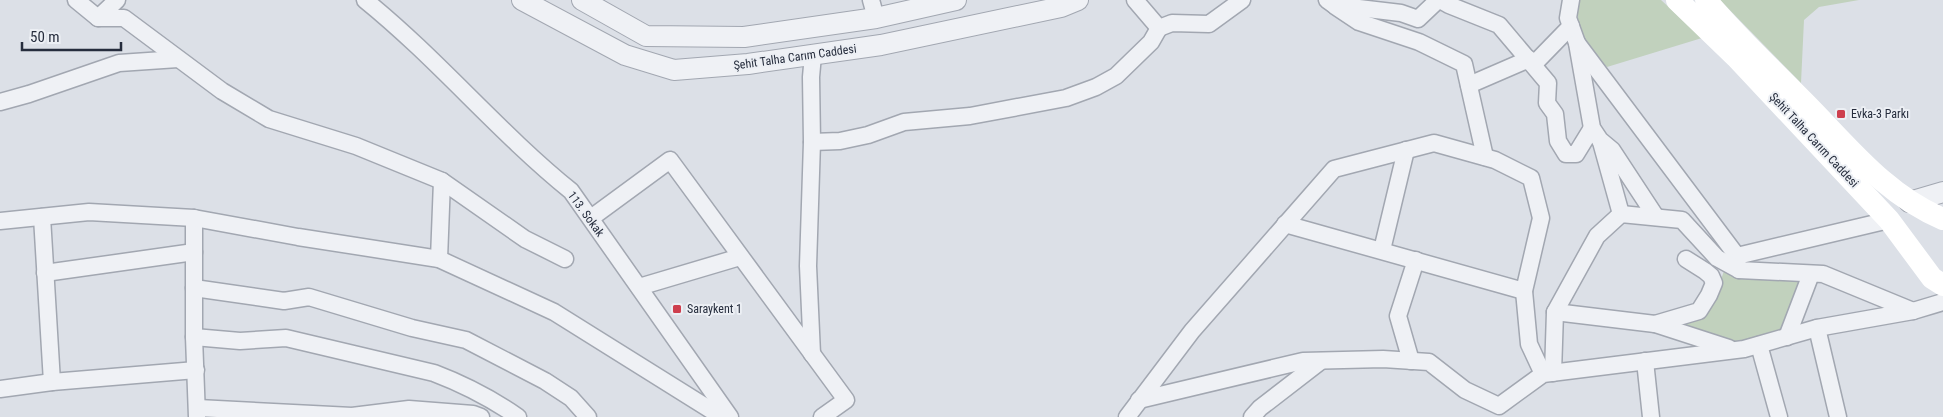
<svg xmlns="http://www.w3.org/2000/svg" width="1943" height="417" viewBox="0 0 1943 417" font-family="'Roboto Condensed',sans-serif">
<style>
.green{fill:#c1d1bd}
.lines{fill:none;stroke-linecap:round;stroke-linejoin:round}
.minor-casing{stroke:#a2a7b1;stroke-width:19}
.tertiary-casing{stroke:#a2a7b1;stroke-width:22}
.minor{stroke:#eff1f5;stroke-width:16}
.tertiary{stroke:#eff1f5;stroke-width:20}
.secondary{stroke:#fff;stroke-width:22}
.poi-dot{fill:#ce3f4e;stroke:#eceff4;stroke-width:2}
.labels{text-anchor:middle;stroke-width:4;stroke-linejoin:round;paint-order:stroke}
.street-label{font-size:12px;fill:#262d3d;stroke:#eceff4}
.poi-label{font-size:12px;fill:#262d3d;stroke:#eceff4;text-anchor:start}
</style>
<rect width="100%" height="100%" fill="#dce0e7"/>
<!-- green -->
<g class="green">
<path d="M 1579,0 L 1661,0 L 1702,38 L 1607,67 C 1588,45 1573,30 1579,0 Z"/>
<polygon points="1720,0 1859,0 1819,7 1804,20 1801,83"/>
<polygon points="1724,271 1803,280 1779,332 1735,344 1675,326 1691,320 1711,308"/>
</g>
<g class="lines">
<defs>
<g id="minor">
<polyline points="76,0 98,18 117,0"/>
<path d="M 365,0 C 438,59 498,132 571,191 L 730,417"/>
<polyline points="871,0 876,18"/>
<polyline points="1135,0 1159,28 1172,23 1209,24 1242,0"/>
<polyline points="1327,0 1334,5 1401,13 1418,19 1437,1 1442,1 1449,5 1499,25 1548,83 1547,103 1555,114 1558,141 1566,154 1576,154 1592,128"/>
<polyline points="1571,0 1568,18 1577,43 1592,128 1600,140 1612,150 1656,217"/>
<polyline points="1335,6 1359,22 1419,42 1464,64 1485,157"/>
<polyline points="98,18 124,18 222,91 269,119 356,146 442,181 525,239 565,259"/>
<polyline points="1577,43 1737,256 1889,220"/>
<polyline points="1534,64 1571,26"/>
<polyline points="1469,85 1529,59"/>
<polyline points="0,102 29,94 119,63 178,59"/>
<polyline points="812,142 840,141 868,135 904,122 970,116 1066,98 1096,87 1116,76 1151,42 1159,28"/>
<polyline points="1601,142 1621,214"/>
<polyline points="42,217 52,382"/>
<polyline points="194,218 194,337 197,417"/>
<polyline points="591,218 670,160 846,400 822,417"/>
<polyline points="0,221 89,212 194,218 298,237 439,259 554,312 722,417"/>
<polyline points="1285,224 1524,291"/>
<polyline points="1382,250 1406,150"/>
<polyline points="439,259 442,181"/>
<polyline points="1737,261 1739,270 1823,274 1913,311"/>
<polyline points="45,273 194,252"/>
<polyline points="639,287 740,257"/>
<polyline points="194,288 284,301 309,297 412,328 466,340 545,381 571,398 588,417"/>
<polyline points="1555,312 1655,324 1729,348"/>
<polyline points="1655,324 1699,311 1709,295 1714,283 1711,276 1705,271 1686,259"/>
<polyline points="1817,328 1838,417"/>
<path d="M 194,337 L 240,341 L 286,338 L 434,373 C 463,384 492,399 518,417"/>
<polyline points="1787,337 1811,274"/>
<polyline points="1759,345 1779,417"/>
<polyline points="812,354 808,266 812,142 811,77 813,55"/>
<polyline points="1411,361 1398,316 1416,260"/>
<polyline points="1645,361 1651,417"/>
<polyline points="1553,373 1555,312 1597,236 1621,214 1682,220 1717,258 1739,270"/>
<polyline points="0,389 52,382 196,370"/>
<polyline points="1139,400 1303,361 1383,359 1429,362 1465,390 1499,406 1543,374 1744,349 1817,328 1913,311 1943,302"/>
<polyline points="198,408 352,416 409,409 473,414 481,417"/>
<polyline points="1127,417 1192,331 1334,169 1434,143 1495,160 1531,178 1541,218 1524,291 1529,344 1543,374"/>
<polyline points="1252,417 1260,408 1321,361"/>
</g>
<g id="tertiary">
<polyline points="522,0 625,55 674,70 748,64 881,45 1061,7 1078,0"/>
<polyline points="582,0 646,36 744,37 876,18 956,0"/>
<polyline points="1909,202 1943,192"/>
</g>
</defs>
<!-- minor casing -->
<use href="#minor" class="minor-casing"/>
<!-- tertiary casing -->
<use href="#tertiary" class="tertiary-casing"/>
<!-- minor -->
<use href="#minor" class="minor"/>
<!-- tertiary -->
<use href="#tertiary" class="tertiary"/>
<!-- secondary -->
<g class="secondary">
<polyline points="1677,0 1736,57 1889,220 1932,278 1943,285"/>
<path d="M 1706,0 C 1736,36 1771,68 1804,102 C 1847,145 1885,195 1943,219"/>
</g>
</g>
<!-- markers -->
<g class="poi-dot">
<rect x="1836" y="109" width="10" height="10" rx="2.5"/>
<rect x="672" y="304" width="10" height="10" rx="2.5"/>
</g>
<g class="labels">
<!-- street labels -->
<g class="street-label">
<text transform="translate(795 57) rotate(-8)" y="4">Şehit Talha Carım Caddesi</text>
<text transform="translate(1814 140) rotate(47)" y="4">Şehit Talha Carım Caddesi</text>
<text transform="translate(586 214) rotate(54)" y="4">113. Sokak</text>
</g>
<!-- poi labels -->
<g class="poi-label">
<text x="1851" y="118">Evka-3 Parkı</text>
<text x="687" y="313">Saraykent 1</text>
</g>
</g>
<!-- scale -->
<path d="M22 42v8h99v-8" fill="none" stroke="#262d3d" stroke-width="2.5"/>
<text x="30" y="42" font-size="15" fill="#262d3d" stroke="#eceff4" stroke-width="4" paint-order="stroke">50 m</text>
</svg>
